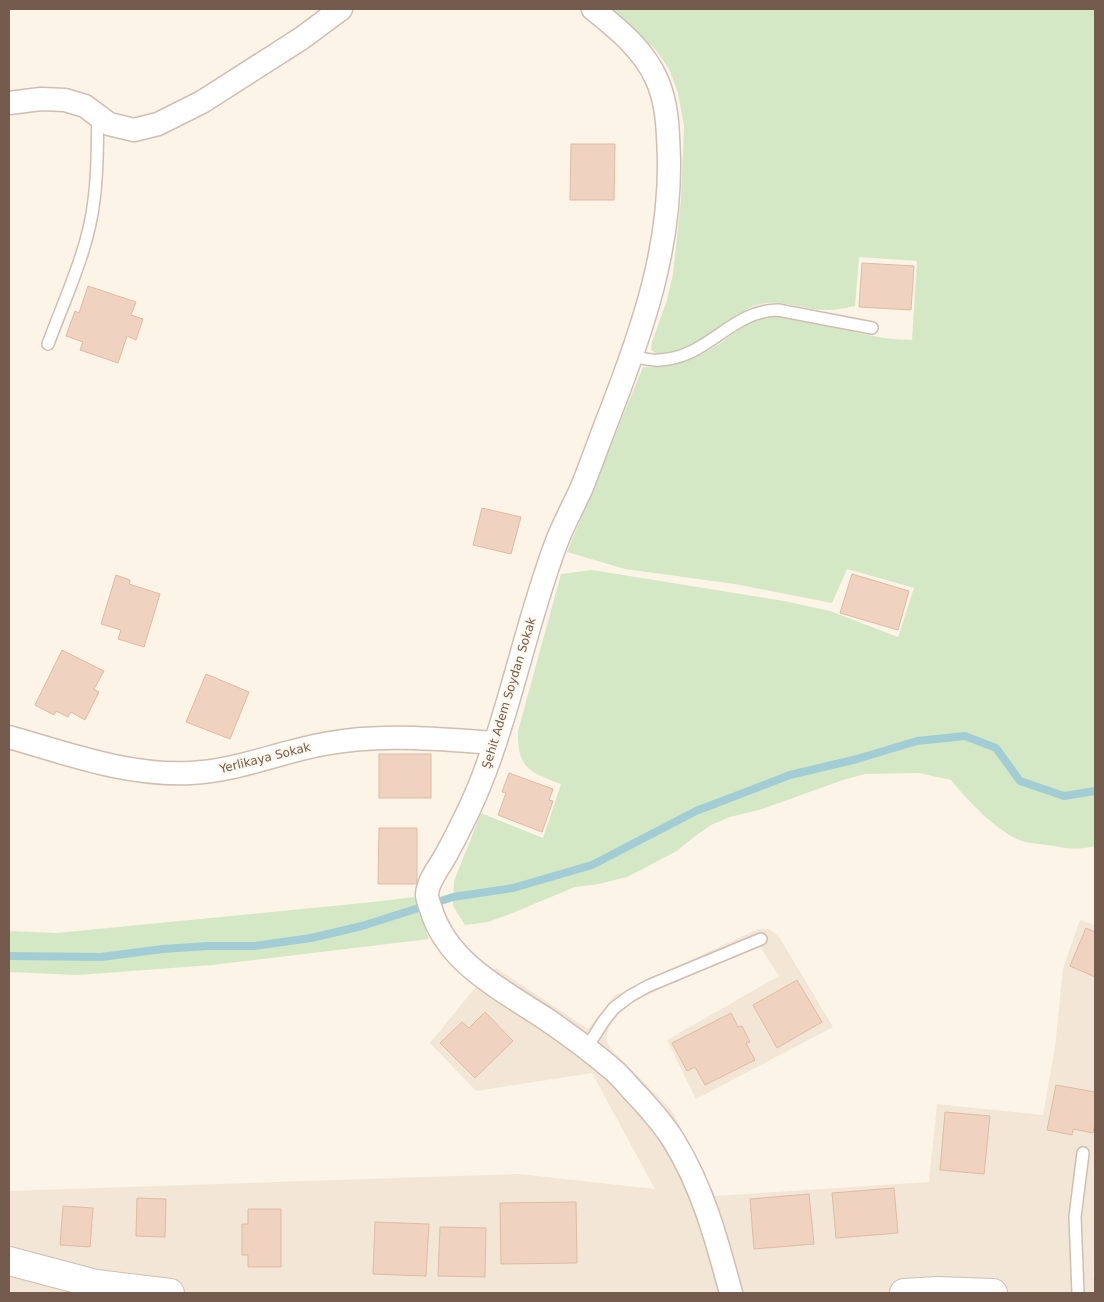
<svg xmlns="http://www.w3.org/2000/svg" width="1104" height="1302" viewBox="0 0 1104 1302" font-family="'DejaVu Sans',sans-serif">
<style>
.residential{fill:#f2e6d6}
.green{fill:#d4e8c6}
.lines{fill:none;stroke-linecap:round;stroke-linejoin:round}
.stream{stroke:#a3cdd5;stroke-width:8}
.building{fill:#efd3c0;stroke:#e1baa2}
.service-casing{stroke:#cfbeb1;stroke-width:14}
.minor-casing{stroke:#cfbeb1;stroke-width:25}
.tertiary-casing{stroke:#cfbeb1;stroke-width:30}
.service{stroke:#fff;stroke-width:11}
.minor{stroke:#fff;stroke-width:22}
.tertiary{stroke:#fff;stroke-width:28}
.labels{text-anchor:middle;stroke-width:4;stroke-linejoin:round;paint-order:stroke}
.street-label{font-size:12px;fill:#745b4d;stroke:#fef8ed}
</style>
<rect width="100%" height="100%" fill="#fbf4e7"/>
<!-- residential -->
<polygon class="residential" points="1080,920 1095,925 1095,1227 1093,1277 1095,1278 1095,1293 9,1293 9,1191 519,1174 655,1189 592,1073 476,1091 430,1043 475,988 496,968 588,1029 614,996 758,929 769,929 779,937 833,1027 696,1099 667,1040 779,976 760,946 660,989 632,1003 618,1015 608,1029 606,1040 612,1050 672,1111 715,1196 929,1182 937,1104 1043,1115 1055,1048 1063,969"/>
<!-- green -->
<g class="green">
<path d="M 611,9 L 1095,9 L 1095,846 C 1077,850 1071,849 1053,846 C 1043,844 1031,844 1022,841 C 997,832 967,800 951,780 L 919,773 L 865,774 L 843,780 L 759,810 L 730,817 L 711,825 L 695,836 L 677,851 L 627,877 L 599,884 L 575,887 L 510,914 L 488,922 L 465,925 L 453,906 L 454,881 L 481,813 L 543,838 L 561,784 C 530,772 517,769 518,731 L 561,574 L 592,570 L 784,601 L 830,611 L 898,637 L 914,588 L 847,569 L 832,603 L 735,584 L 625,569 L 567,552 L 643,367 C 670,369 699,358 722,342 C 736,332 750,319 768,317 C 779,315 792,319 802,321 C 839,327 875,340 912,340 L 917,261 L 859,257 L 855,306 C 846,308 836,310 827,310 C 800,310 776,295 749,308 C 721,328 693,352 657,354 L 651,350 L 652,342 L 667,300 L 673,274 L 681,199 L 684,126 L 678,93 L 669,69 L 655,49 Z"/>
<polygon points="414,897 429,939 212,965 78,975 9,972 9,931 57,933 373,902"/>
</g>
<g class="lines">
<!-- stream -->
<polyline class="stream" points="9,956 101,957 163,949 208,946 254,946 311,938 362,926 453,897 513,888 592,865 696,811 790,775 857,759 917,741 965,736 996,748 1020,781 1064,796 1095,791"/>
</g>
<!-- building -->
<g class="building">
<polygon points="571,144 615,144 614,200 570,200"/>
<polygon points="862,263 914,266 911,310 859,307"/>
<polygon points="88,286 136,302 131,315 143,319 136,340 127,336 118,363 80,350 83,342 66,336 75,311 79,313"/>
<polygon points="482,508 521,517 511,554 473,545"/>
<polygon points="852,574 909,591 898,630 840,613"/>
<polygon points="116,575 130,580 129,584 160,594 144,647 118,639 121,630 101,624"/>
<polygon points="62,650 104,671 94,689 99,692 85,720 71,712 68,717 56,711 54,715 35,705"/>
<polygon points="206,674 249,692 230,739 186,722"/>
<rect x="379" y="754" width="52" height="44"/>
<polygon points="509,773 553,789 549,800 553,801 542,832 498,815 506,793 502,792"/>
<polygon points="379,828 417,828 417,884 378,884"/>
<polygon points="1086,928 1095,932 1095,977 1070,966"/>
<polygon points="797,980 822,1022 777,1048 753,1005"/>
<polygon points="485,1012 513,1041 475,1078 440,1043 462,1022 469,1028"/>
<polygon points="731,1013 738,1027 742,1026 750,1042 746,1043 755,1060 705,1085 695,1067 687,1071 672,1043"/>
<polygon points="1056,1085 1095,1092 1095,1123 1093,1133 1073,1129 1072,1135 1047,1130"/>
<polygon points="945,1112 990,1116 984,1174 940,1170"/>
<polygon points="894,1188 898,1233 836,1238 832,1193"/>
<polygon points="809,1194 814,1244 754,1249 750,1199"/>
<polygon points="137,1198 166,1199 165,1237 136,1236"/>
<polygon points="576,1202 577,1263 501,1264 500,1203"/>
<polygon points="63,1206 93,1208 90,1247 60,1245"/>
<polygon points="248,1209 281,1209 281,1267 248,1267 248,1255 242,1255 242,1224 248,1224"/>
<polygon points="375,1222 429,1224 426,1276 373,1274"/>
<polygon points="440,1227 486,1228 485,1277 438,1276"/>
</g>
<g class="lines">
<defs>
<g id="service">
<path d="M 48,344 C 65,298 89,248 94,200 C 98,172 97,144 98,115"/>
<path d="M 633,356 C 641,358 651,361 659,360 C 707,359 731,310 778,310 L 872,328"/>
<polyline points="586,1049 603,1022 614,1008 630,996 648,986 761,939"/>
<polyline points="1078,1293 1075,1217 1083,1153"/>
</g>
<g id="minor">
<path d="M 593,9 C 618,29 644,50 657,80 C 668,105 668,133 669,160 C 670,250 643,328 611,411 C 601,436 592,462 582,487 C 574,505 564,523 557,541 C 527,620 512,703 481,782 C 471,807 459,831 446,855 C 440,866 427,882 427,895 C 427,898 430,907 431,909 C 447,963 502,990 546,1019 C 568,1034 591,1051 611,1068 C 621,1076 628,1086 637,1095 C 650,1109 664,1125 674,1141 C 703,1188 717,1241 731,1293"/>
<polyline points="9,103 41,99 65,100 85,106 109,124 134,130 158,124 202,102 302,38 341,9"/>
<path d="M 9,737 C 68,754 128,776 191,773 C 237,771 279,752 324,744 C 381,733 438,739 495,743"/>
</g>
<g id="tertiary">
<polyline points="9,1261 96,1284 170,1293"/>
<polyline points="904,1293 937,1291 993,1293"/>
</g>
</defs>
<!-- service casing -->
<use href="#service" class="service-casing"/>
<!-- minor casing -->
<use href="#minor" class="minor-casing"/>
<!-- tertiary casing -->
<use href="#tertiary" class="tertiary-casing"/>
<!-- service -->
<use href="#service" class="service"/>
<!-- minor -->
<use href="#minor" class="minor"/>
<!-- tertiary -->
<use href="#tertiary" class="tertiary"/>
</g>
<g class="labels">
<!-- street labels -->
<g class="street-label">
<text transform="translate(509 693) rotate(-73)" y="4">Şehit Adem Soydan Sokak</text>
<text transform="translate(265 758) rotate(-14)" y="4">Yerlikaya Sokak</text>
</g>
</g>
<!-- border -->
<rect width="1104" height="1302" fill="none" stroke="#745b4d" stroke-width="20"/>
</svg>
